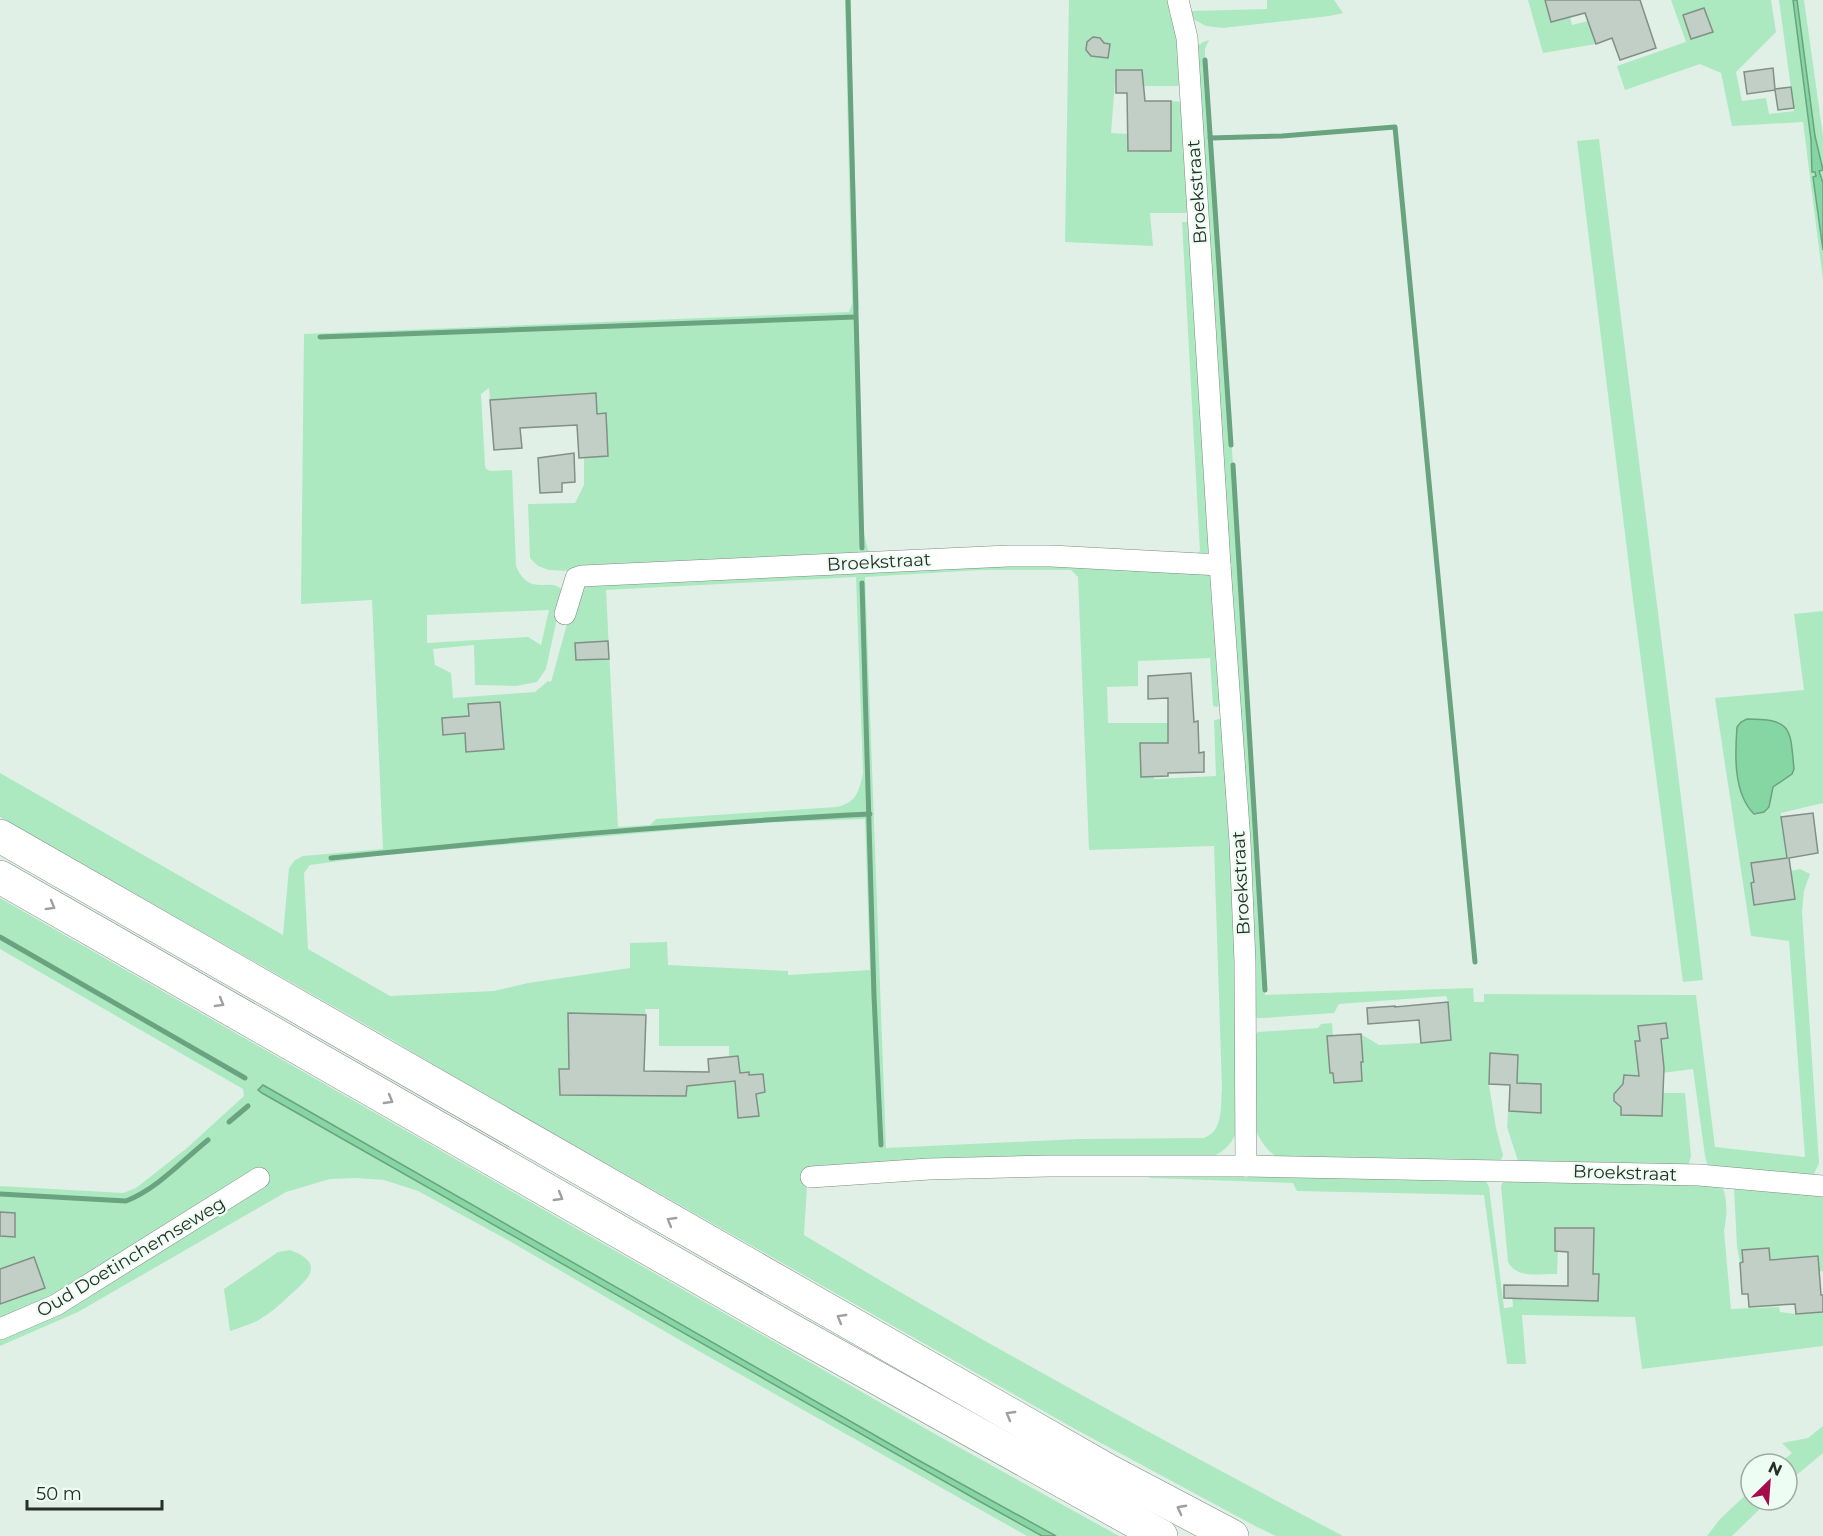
<svg xmlns="http://www.w3.org/2000/svg" width="1823" height="1536" viewBox="0 0 1823 1536" font-family="Montserrat,sans-serif">
<style>
.green{fill:#ace9c1;fill-rule:evenodd}
.water{fill:#86d6a4;stroke:#6aa37f;stroke-width:1.5}
.lines{fill:none;stroke-linecap:round;stroke-linejoin:round}
.stream{stroke:#6aa37f;stroke-width:5}
.building{fill:#c1cfc6;stroke:#828f86;stroke-width:1.5}
.minor-casing{stroke:#7e8b82;stroke-width:22}
.motorway-casing{stroke:#7e8b82;stroke-width:34}
.minor{stroke:#fff;stroke-width:21}
.motorway{stroke:#fff;stroke-width:33}
.oneway{stroke:#9ea09f}
.labels{text-anchor:middle;stroke-width:4.5;stroke-linejoin:round;paint-order:stroke}
.street-label{font-size:18px;fill:#272d29;stroke:#eefdf3}
</style>
<rect width="100%" height="100%" fill="#e1f0e6"/>
<!-- green -->
<g class="green">
<path d="M 845,0 L 851,0 L 852,83 L 859,309 L 857,311 L 863,530 L 868,550 L 874,555 L 1040,547 L 1100,549 L 1194,556 L 1200,551 L 1182,222 L 1188,222 L 1193,226 L 1213,543 L 1210,551 L 1200,558 L 1049,551 L 999,551 L 588,572 L 549,570 L 538,566 L 530,558 L 528,504 L 575,503 L 584,485 L 584,457 L 608,455 L 606,413 L 597,413 L 596,393 L 579,394 L 579,414 L 575,413 L 574,396 L 490,400 L 489,388 L 481,394 L 485,465 L 486,469 L 491,471 L 512,470 L 516,566 C 530,599 551,575 563,591 L 546,669 L 537,682 L 516,686 L 475,685 L 474,645 L 433,649 L 435,665 L 451,673 L 453,698 L 535,692 L 548,681 L 551,682 L 575,595 C 581,585 586,583 597,581 L 1029,560 L 1195,567 L 1212,576 L 1216,583 L 1224,701 L 1217,707 L 1213,706 L 1210,658 L 1138,661 L 1138,686 L 1107,687 L 1108,723 L 1168,723 L 1168,743 L 1140,744 L 1140,760 L 1153,759 L 1154,779 L 1216,776 L 1214,720 L 1220,719 L 1226,726 L 1238,898 L 1240,973 L 1238,1127 C 1233,1145 1222,1154 1204,1160 L 956,1161 L 808,1171 L 804,1235 C 980,1341 1161,1440 1343,1536 L 1276,1536 L 1257,1527 L 1075,1429 L 454,1077 L 389,1038 L 0,817 L 0,773 L 283,935 L 289,868 L 295,860 L 303,856 L 383,849 L 372,600 L 301,604 L 304,334 L 849,312 L 852,304 ZM 981,570 L 1071,570 L 1078,577 L 1089,850 L 1214,846 L 1222,1089 C 1220,1108 1224,1130 1204,1138 L 1078,1139 L 886,1148 L 865,577 ZM 856,577 L 863,773 C 859,792 856,803 836,807 L 656,819 L 650,825 L 618,827 L 606,590 ZM 549,610 L 541,645 L 528,637 L 427,643 L 427,615 ZM 865,819 L 870,970 L 788,975 L 788,971 L 668,965 L 667,942 L 630,943 L 630,968 L 528,983 L 494,991 L 390,996 L 308,949 L 304,873 L 310,865 L 384,855 L 758,823 ZM 645,1009 L 659,1009 L 659,1046 L 729,1046 L 729,1057 L 738,1056 L 740,1073 L 748,1072 L 749,1075 L 763,1074 L 765,1091 L 756,1094 L 759,1116 L 739,1118 L 735,1081 L 711,1084 L 709,1072 L 688,1072 L 685,1096 L 560,1095 L 559,1070 L 569,1069 L 568,1013 L 646,1015 Z"/>
<polygon points="1069,0 1168,0 1178,42 1179,86 1144,86 1116,70 1111,133 1128,134 1128,152 1139,152 1171,101 1183,102 1191,208 1186,213 1150,213 1153,246 1065,242"/>
<polygon points="1267,0 1334,0 1343,13 1330,16 1222,28 1206,26 1193,19 1191,11 1267,9"/>
<polygon points="1528,0 1545,0 1570,17 1572,25 1596,19 1593,33 1596,44 1543,53"/>
<polygon points="1671,0 1771,0 1776,32 1736,72 1742,101 1766,98 1769,114 1794,111 1779,0 1804,0 1823,136 1823,280 1803,122 1732,126 1721,73 1700,64 1625,90 1617,66 1686,42"/>
<path d="M 1209,40 L 1205,49 L 1205,60 L 1233,465 L 1265,995 L 1473,988 L 1474,1002 L 1484,1002 L 1484,994 L 1696,995 L 1715,1147 L 1805,1157 L 1789,941 L 1751,936 L 1715,698 L 1804,690 L 1794,614 L 1823,611 L 1823,803 L 1781,813 L 1787,858 L 1774,860 L 1791,871 L 1800,869 L 1810,874 L 1804,891 L 1802,912 L 1819,1163 L 1813,1176 L 1708,1167 L 1705,1156 L 1693,1069 L 1639,1076 L 1639,1093 L 1685,1093 L 1691,1156 L 1688,1167 L 1519,1164 L 1507,1127 L 1510,1085 L 1489,1085 L 1496,1128 L 1503,1155 L 1500,1163 L 1282,1160 C 1269,1153 1262,1144 1256,1131 L 1253,1037 L 1258,1032 L 1318,1028 L 1321,1024 L 1332,1023 L 1333,1036 L 1361,1034 L 1379,1045 L 1421,1043 L 1448,1002 L 1446,996 L 1339,1004 L 1334,1013 L 1264,1018 L 1257,1018 L 1253,1014 L 1196,47 L 1203,42 Z"/>
<path d="M 1599,139 C 1633,420 1670,700 1703,980 L 1683,982 L 1633,599 L 1577,141 Z"/>
<polygon points="0,898 935,1434 1119,1536 1027,1536 697,1350 504,1238 418,1191 384,1180 356,1178 330,1179 286,1192 78,1312 0,1346 0,1337 110,1266 0,1322 0,1186 123,1193 136,1188 187,1148 244,1096 243,1089 0,949"/>
<path d="M 1140,1174 L 1484,1178 L 1489,1187 L 1504,1308 L 1513,1307 L 1512,1293 L 1522,1285 L 1522,1300 L 1597,1301 L 1599,1275 L 1585,1274 L 1575,1251 L 1558,1251 L 1557,1274 C 1540,1273 1518,1280 1508,1262 L 1501,1186 L 1505,1178 L 1722,1186 C 1728,1199 1727,1217 1724,1231 L 1731,1309 L 1779,1307 L 1780,1312 L 1796,1314 L 1823,1312 L 1823,1346 L 1642,1369 L 1635,1317 L 1522,1315 L 1526,1364 L 1507,1364 L 1484,1195 L 1297,1191 L 1293,1183 L 1150,1178 Z"/>
<polygon points="1734,1188 1823,1192 1823,1271 1819,1272 1817,1256 1770,1260 1769,1248 1740,1263 1737,1247"/>
<path d="M 290,1250 C 325,1263 310,1278 290,1295 C 280,1305 269,1314 257,1321 C 248,1325 239,1328 230,1331 L 224,1289 L 278,1252 Z"/>
<polygon points="1823,1426 1823,1453 1787,1483 1787,1464 1779,1464 1792,1453 1782,1443 1808,1438"/>
<polygon points="1751,1490 1751,1500 1769,1500 1732,1536 1707,1536 1720,1519"/>
</g>
<!-- water -->
<g class="water">
<polygon points="1793,0 1797,0 1815,136 1823,170 1819,171 1823,183 1823,250 1813,177 1816,176 1815,172 1812,172 1811,140"/>
<path d="M 1747,719 C 1793,719 1790,729 1794,769 L 1792,774 L 1773,787 L 1769,807 L 1764,812 L 1754,814 C 1733,793 1735,754 1737,727 L 1741,722 Z"/>
<polygon points="263,1085 918,1460 1056,1536 1042,1536 979,1501 262,1093 258,1090"/>
</g>
<g class="lines">
<!-- stream -->
<g class="stream">
<polyline points="848,0 862,548"/>
<polyline points="1205,60 1231,445"/>
<polyline points="1210,138 1282,136 1395,127 1475,962"/>
<polyline points="320,337 855,317"/>
<polyline points="1233,465 1265,990"/>
<polyline points="862,583 874,996 881,1145"/>
<path d="M 331,858 C 510,840 690,823 870,814"/>
<polyline points="0,937 245,1078"/>
<polyline points="229,1122 248,1106"/>
<path d="M 0,1194 L 126,1201 C 157,1189 183,1160 208,1140"/>
</g>
</g>
<!-- building -->
<g class="building">
<polygon points="1545,0 1640,0 1656,48 1620,60 1612,38 1596,44 1585,13 1551,22"/>
<polygon points="1704,8 1713,32 1691,39 1683,15"/>
<polygon points="1093,37 1100,38 1104,43 1110,44 1108,58 1091,56 1086,50 1087,42"/>
<polygon points="1773,68 1775,89 1791,87 1794,108 1778,110 1775,90 1747,94 1744,72"/>
<polygon points="1116,70 1142,70 1145,101 1171,101 1171,151 1128,151 1127,93 1116,93"/>
<polygon points="596,393 597,414 606,413 608,456 579,458 577,425 520,428 522,448 494,450 490,400"/>
<polygon points="574,453 575,482 562,483 562,492 540,493 538,458"/>
<polygon points="608,641 609,659 576,660 575,643"/>
<polygon points="1191,673 1194,722 1198,721 1199,753 1204,752 1204,772 1168,773 1168,776 1141,777 1140,743 1168,743 1168,698 1148,699 1148,676"/>
<polygon points="500,702 504,749 466,752 465,733 443,735 442,718 469,716 468,704"/>
<polygon points="1813,813 1818,853 1789,858 1795,899 1754,905 1751,883 1754,882 1751,863 1787,858 1781,817"/>
<polygon points="1448,1002 1451,1040 1421,1043 1419,1020 1368,1024 1367,1008 1395,1006 1395,1007"/>
<polygon points="568,1013 646,1015 644,1071 709,1072 708,1059 738,1056 740,1073 749,1072 749,1075 763,1074 765,1092 756,1094 759,1116 738,1118 735,1081 687,1086 686,1096 560,1095 559,1069 569,1069"/>
<polygon points="1666,1023 1668,1038 1661,1039 1664,1068 1662,1116 1621,1115 1621,1107 1614,1101 1614,1094 1623,1084 1624,1075 1639,1076 1635,1041 1640,1041 1638,1026"/>
<polygon points="1361,1034 1363,1062 1361,1062 1362,1081 1334,1083 1333,1073 1330,1073 1327,1036"/>
<polygon points="1490,1053 1518,1055 1517,1083 1541,1084 1541,1113 1509,1111 1510,1085 1489,1084"/>
<polygon points="0,1212 15,1213 15,1237 0,1236"/>
<polygon points="1555,1228 1594,1228 1593,1274 1599,1274 1598,1301 1504,1298 1504,1285 1568,1286 1568,1252 1555,1251"/>
<polygon points="1769,1248 1770,1260 1818,1256 1821,1295 1823,1295 1823,1312 1796,1314 1795,1304 1749,1307 1748,1294 1742,1294 1740,1263 1743,1262 1742,1250"/>
<polygon points="34,1257 45,1288 0,1304 0,1269"/>
</g>
<g class="lines">
<defs>
<g id="minor">
<polyline points="1178,0 1187,38 1220,565 1240,842 1245,962 1246,1166 1699,1175 1823,1186"/>
<polyline points="565,614 576,578 582,576 1008,556 1051,556 1220,565"/>
<polyline points="811,1177 929,1169 1049,1166 1246,1166"/>
<polyline points="0,1329 56,1305 259,1178"/>
</g>
<g id="motorway">
<polyline points="0,836 1107,1470 1232,1536"/>
<polyline points="0,877 789,1329 1161,1536"/>
</g>
</defs>
<!-- minor casing -->
<use href="#minor" class="minor-casing"/>
<!-- motorway casing -->
<use href="#motorway" class="motorway-casing"/>
<!-- minor -->
<use href="#minor" class="minor"/>
<!-- motorway -->
<use href="#motorway" class="motorway"/>
</g>
<!-- one-way arrows -->
<defs><path id="oneway-chevron" d="M-2-3.5L2.5 0L-2 3.5" fill="none" stroke-width="1.6" stroke-linecap="round" stroke-linejoin="round" transform="scale(1.5)"/></defs>
<g class="oneway">
<use href="#oneway-chevron" transform="translate(51 906) rotate(30)"/>
<use href="#oneway-chevron" transform="translate(220 1003) rotate(30)"/>
<use href="#oneway-chevron" transform="translate(389 1100) rotate(30)"/>
<use href="#oneway-chevron" transform="translate(559 1197) rotate(30)"/>
<use href="#oneway-chevron" transform="translate(671 1221) rotate(-150)"/>
<use href="#oneway-chevron" transform="translate(841 1318) rotate(-150)"/>
<use href="#oneway-chevron" transform="translate(1010 1415) rotate(-150)"/>
<use href="#oneway-chevron" transform="translate(1181 1509) rotate(-152)"/>
</g>
<g class="labels">
<!-- street labels -->
<g class="street-label">
<text transform="translate(1197 192) rotate(-94)" y="6">Broekstraat</text>
<text transform="translate(879 562) rotate(-3)" y="6">Broekstraat</text>
<text transform="translate(1241 883) rotate(-93)" y="6">Broekstraat</text>
<text transform="translate(1625 1173) rotate(2)" y="6">Broekstraat</text>
<text transform="translate(131 1257) rotate(-31)" y="6">Oud Doetinchemseweg</text>
</g>
</g>
<!-- north arrow -->
<g transform="translate(1769 1482) rotate(25)"><circle r="28" fill="#eefdf3" stroke="#9eaaa2" stroke-width="1.5"/>
<path d="M0-4.5L10 22L0 15L-10 22Z" fill="#a40d4a"/>
<text y="-9" font-size="16" font-weight="bold" text-anchor="middle" fill="#272d29">N</text>
</g>
<!-- scale -->
<path d="M27 1500v9h135v-9" fill="none" stroke="#272d29" stroke-width="3"/>
<text x="36" y="1500" font-size="18" fill="#272d29" stroke="#eefdf3" stroke-width="4.5" paint-order="stroke">50 m</text>
</svg>
